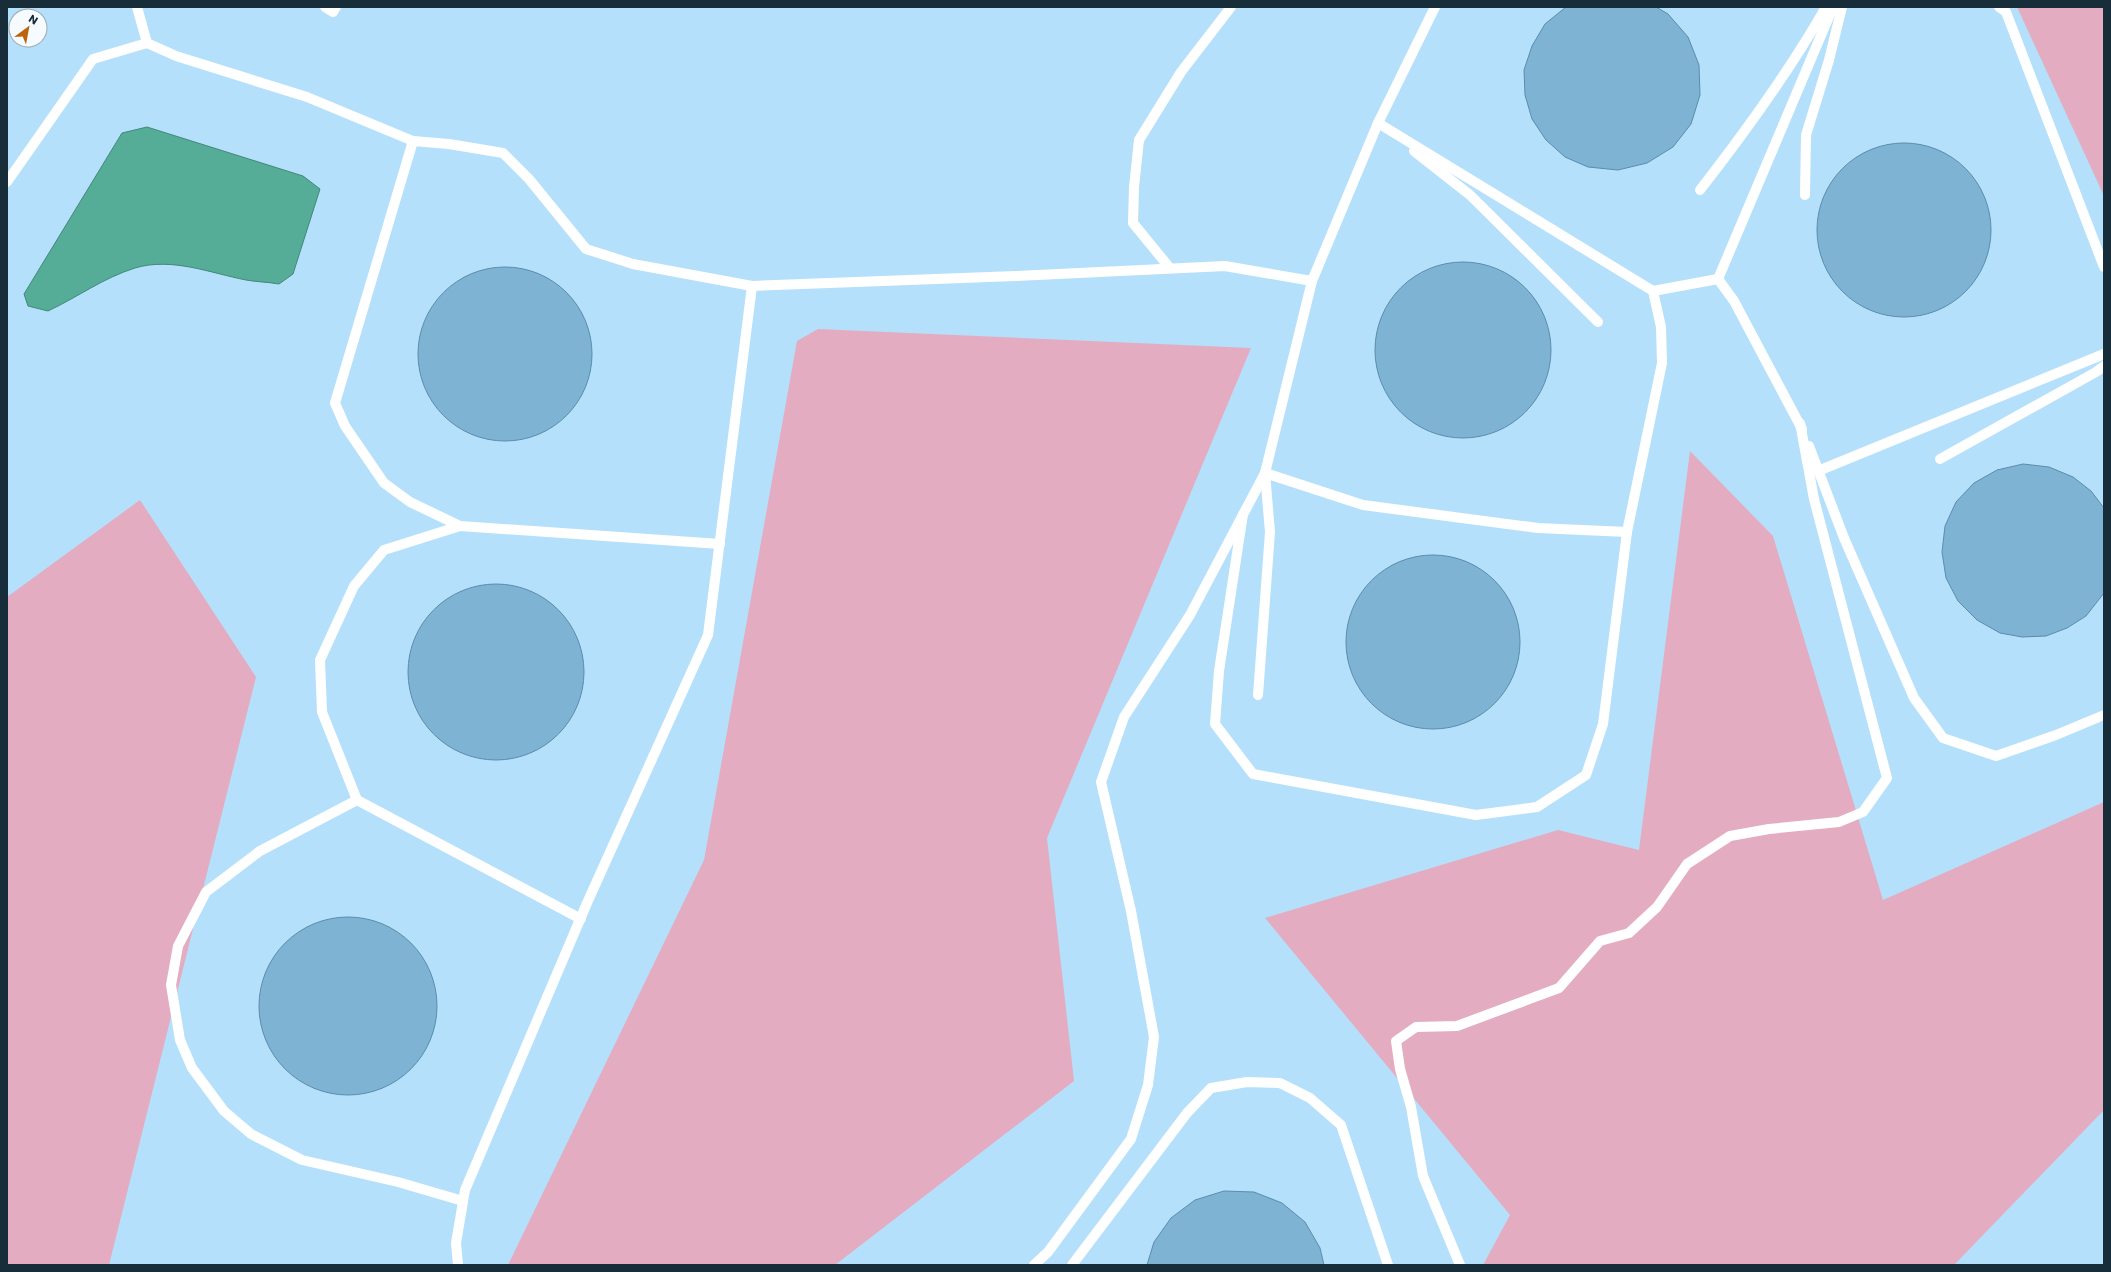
<svg xmlns="http://www.w3.org/2000/svg" width="2111" height="1272" viewBox="0 0 2111 1272" font-family="Poppins,sans-serif">
<style>
.green{fill:#e4acc1}
.water{fill:#56ad97;stroke:#43877b}
.building{fill:#7eb3d3;stroke:#598dab}
.lines{fill:none;stroke-linecap:round;stroke-linejoin:round}
.lane{stroke:#fff;stroke-width:10}
</style>
<rect width="100%" height="100%" fill="#b5e0fb"/>
<!-- green -->
<g class="green">
<polygon points="2017,7 2104,7 2104,196"/>
<polygon points="818,329 1251,348 1047,838 1074,1081 835,1265 508,1265 704,860 797,341"/>
<polygon points="1690,451 1773,536 1883,900 2104,802 2104,1110 1954,1265 1483,1265 1510,1215 1265,918 1558,830 1639,850"/>
<polygon points="140,500 256,677 109,1265 7,1265 7,597"/>
</g>
<!-- water -->
<path class="water" d="M 147,127 L 303,176 L 320,189 L 293,274 L 279,284 C 268,282 257,282 246,280 C 210,273 172,257 135,268 C 103,278 78,297 48,311 L 28,306 L 24,294 L 122,133 Z"/>
<!-- building -->
<g class="building">
<polygon points="1656,7 1668,14 1688,37 1699,65 1700,95 1691,124 1673,147 1647,163 1618,170 1588,167 1565,157 1546,140 1532,119 1525,95 1524,70 1532,46 1545,24 1566,7"/>
<circle cx="1904" cy="230" r="87"/>
<circle cx="1463" cy="350" r="88"/>
<circle cx="505" cy="354" r="87"/>
<polygon points="2023,464 2049,467 2073,477 2091,491 2104,508 2104,593 2086,616 2067,628 2046,636 2022,637 2000,633 1977,620 1958,601 1946,578 1942,552 1945,526 1956,502 1974,483 1997,470"/>
<circle cx="1433" cy="642" r="87"/>
<circle cx="496" cy="672" r="88"/>
<circle cx="348" cy="1006" r="89"/>
<polygon points="1224,1191 1254,1192 1282,1203 1305,1222 1320,1248 1324,1265 1147,1265 1154,1242 1171,1218 1195,1200"/>
</g>
<g class="lines">
<!-- lane -->
<g class="lane">
<polyline points="137,7 147,43 176,56 307,97 413,141 449,144 503,153 529,179 586,249 633,264 752,286 708,635 587,903 465,1190 456,1243 458,1265"/>
<polyline points="325,7 333,12 336,7"/>
<polyline points="1999,7 2006,12 2104,267"/>
<polyline points="413,141 335,403 345,426 384,483 410,502 460,526 720,544"/>
<polyline points="1414,151 1470,195 1598,322"/>
<polyline points="7,182 93,59 147,43"/>
<path d="M 1700,190 C 1746,131 1789,72 1826,7"/>
<polyline points="1805,195 1806,135 1829,60 1842,7"/>
<polyline points="1169,267 1133,223 1134,187 1139,140 1181,72 1231,7"/>
<polyline points="752,286 1016,276 1225,266 1312,281"/>
<polyline points="1653,291 1718,279"/>
<polyline points="1802,429 1734,301 1718,279 1833,7"/>
<polyline points="1809,446 1844,538 1914,698 1943,738 1996,756 2056,735 2104,715"/>
<polyline points="1940,459 2096,372 2104,366"/>
<polyline points="1818,471 2104,354"/>
<polyline points="1243,514 1219,671 1215,724 1253,774 1476,815 1537,807 1586,775 1603,724 1627,532 1662,363 1661,327 1653,291 1378,123"/>
<polyline points="460,526 384,550 354,586 320,660 322,712 357,800 581,919"/>
<polyline points="1258,695 1270,532 1265,473 1363,505 1538,528 1627,532"/>
<polyline points="357,800 260,851 206,892 178,946 171,985 180,1040 192,1068 224,1111 251,1134 302,1160 398,1182 463,1201"/>
<polyline points="1034,1265 1048,1252 1131,1139 1148,1085 1154,1037 1131,911 1101,782 1124,717 1190,615 1265,473 1312,281 1378,123 1435,7"/>
<polyline points="1072,1265 1187,1113 1211,1088 1247,1082 1280,1083 1310,1098 1341,1125 1388,1265"/>
<polyline points="1460,1265 1423,1176 1411,1107 1400,1069 1396,1041 1416,1027 1457,1026 1559,988 1600,941 1629,933 1657,907 1687,864 1730,836 1769,829 1839,822 1863,812 1887,778 1814,499 1800,423"/>
</g>
</g>
<!-- border -->
<rect width="2111" height="1272" fill="none" stroke="#172d39" stroke-width="16"/>
<!-- north arrow -->
<g transform="translate(28 28) rotate(32)"><circle r="19" fill="#f6fbff" stroke="#9da9b0"/>
<path d="M0-3L7 15L0 10L-7 15Z" fill="#be630c"/>
<text y="-6" font-size="11" font-weight="bold" text-anchor="middle" fill="#172d39">N</text>
</g>
</svg>
